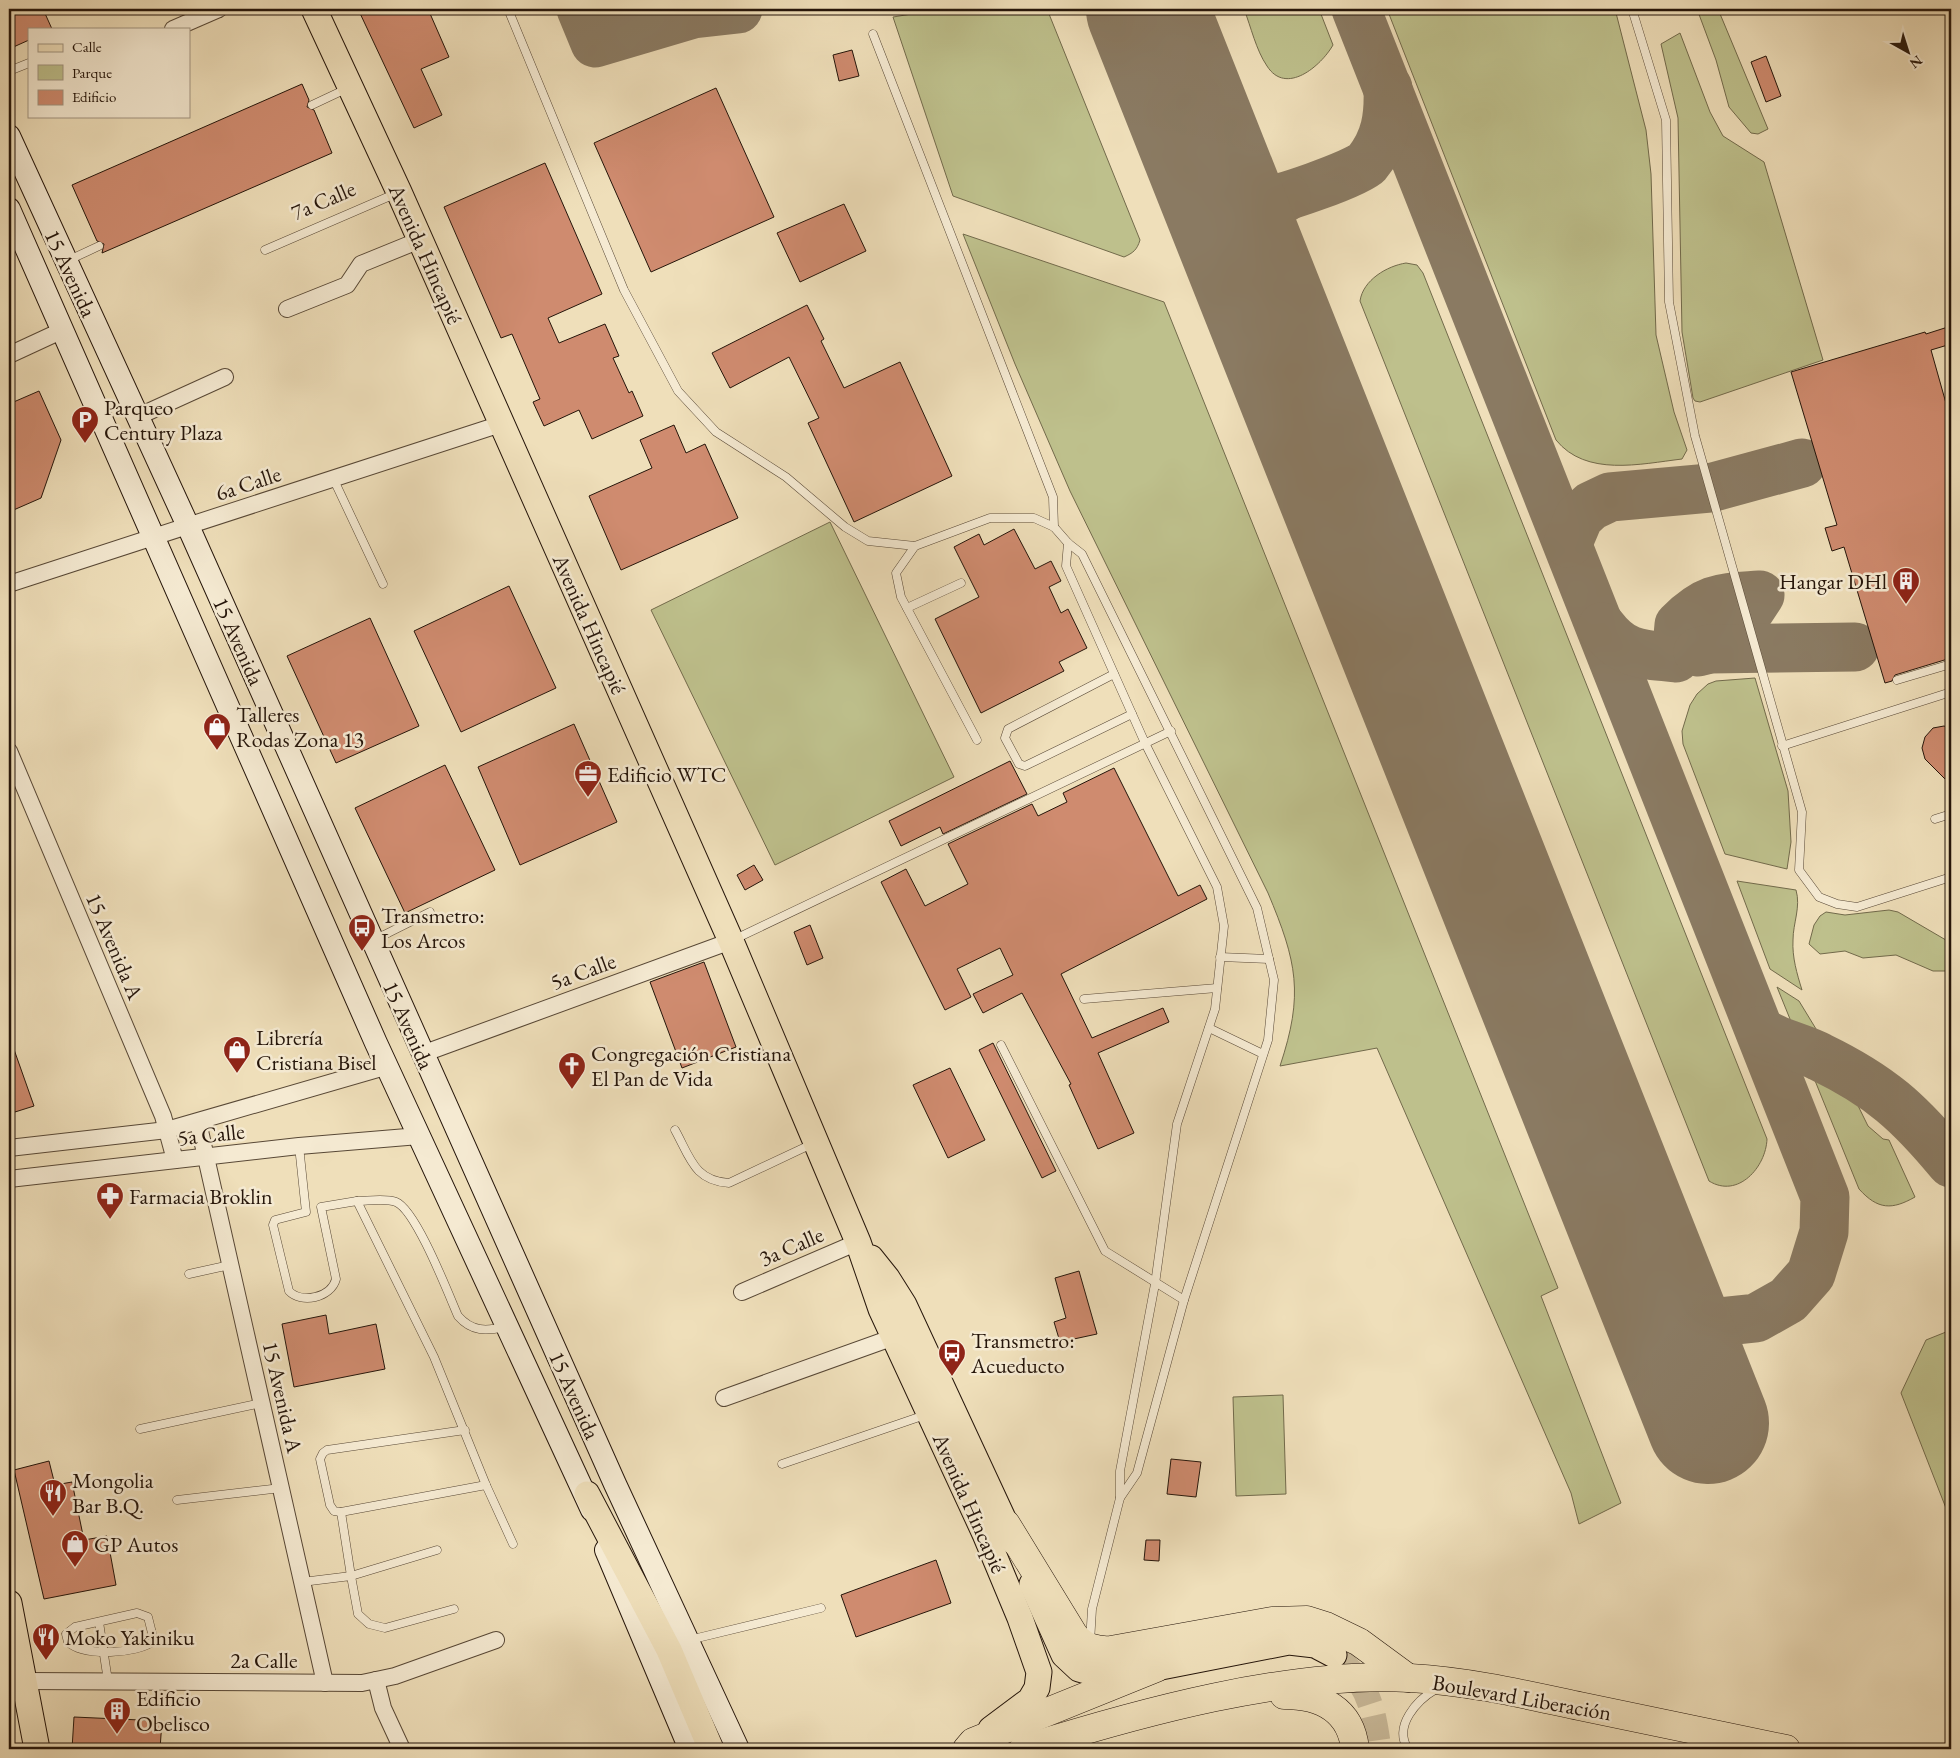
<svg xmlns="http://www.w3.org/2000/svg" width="1960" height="1758" viewBox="0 0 1960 1758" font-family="'EB Garamond',serif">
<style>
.green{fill:#bec08c;stroke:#726a4b}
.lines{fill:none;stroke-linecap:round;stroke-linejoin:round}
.taxiway{stroke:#8a7a62;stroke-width:49}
.runway{stroke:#8a7a62;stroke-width:122}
.building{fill:#cf8b6f;stroke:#25150a}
.primary-tunnel{stroke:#c7b797;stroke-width:25;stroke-dasharray:25 12;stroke-linecap:butt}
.lane-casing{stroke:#584836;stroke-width:9}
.street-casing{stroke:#584836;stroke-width:18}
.secondary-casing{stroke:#25150a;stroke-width:24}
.primary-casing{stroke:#25150a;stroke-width:27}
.highway-casing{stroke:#25150a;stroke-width:29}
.lane{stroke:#f5ead2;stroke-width:8}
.street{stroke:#f5ead2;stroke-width:16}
.secondary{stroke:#f5ead2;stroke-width:22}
.primary{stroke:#efdfba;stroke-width:25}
.highway{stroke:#efdfba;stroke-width:28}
.labels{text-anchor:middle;stroke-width:5;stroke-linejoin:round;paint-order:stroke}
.street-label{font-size:22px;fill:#25150a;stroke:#f5ead2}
.poi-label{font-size:22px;fill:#25150a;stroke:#f5ead2;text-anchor:start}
</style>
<rect width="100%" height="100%" fill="#efdfba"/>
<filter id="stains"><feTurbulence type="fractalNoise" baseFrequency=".004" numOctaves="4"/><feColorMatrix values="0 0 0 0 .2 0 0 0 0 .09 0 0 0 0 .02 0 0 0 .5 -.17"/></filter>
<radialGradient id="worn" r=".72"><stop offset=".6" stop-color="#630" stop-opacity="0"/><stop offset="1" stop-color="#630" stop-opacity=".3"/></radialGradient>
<!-- green -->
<g class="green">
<path d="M 943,9 L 1047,9 L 1140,240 C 1137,250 1133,253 1124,257 L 953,196 L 893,17 Z"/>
<path d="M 1244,9 L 1319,9 L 1333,45 C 1321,66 1286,96 1267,66 C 1256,50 1251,27 1244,9 Z"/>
<path d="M 1387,9 L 1615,9 L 1646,130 L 1651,174 L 1656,335 L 1674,412 L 1687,450 L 1682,459 C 1640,464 1586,477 1556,440 Z"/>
<polygon points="1697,9 1718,9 1768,129 1758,134 1751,133 1729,107 1716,60"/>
<polygon points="1680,33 1710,112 1723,136 1764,162 1823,360 1700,402 1695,401 1693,398 1682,332 1678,118 1661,44"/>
<path d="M 963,234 L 1164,302 L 1558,1288 L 1541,1296 L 1621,1503 L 1579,1524 L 1571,1493 L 1377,1048 L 1280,1066 C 1304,994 1297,962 1268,893 L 1070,491 L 1015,364 Z"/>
<path d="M 1406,263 L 1417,265 L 1423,273 L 1767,1139 C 1766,1167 1738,1199 1709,1181 L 1360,301 C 1363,280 1387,266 1406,263 Z"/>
<polygon points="830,522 954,777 775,865 651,610"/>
<polygon points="1755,678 1788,791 1791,842 1787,869 1725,854 1683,744 1682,731 1690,705 1697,694 1708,684 1716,681"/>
<path d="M 1737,881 L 1796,890 C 1801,907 1793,923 1793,940 C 1792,957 1797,974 1802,990 L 1770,969 Z"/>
<polygon points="1889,910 1898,912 1951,943 1951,971 1933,971 1896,955 1863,958 1845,951 1820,954 1809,944 1814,925 1820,916 1826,912 1845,915"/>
<path d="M 1777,987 L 1799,1001 L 1838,1065 L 1868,1126 L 1883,1139 L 1889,1140 L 1915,1197 C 1892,1210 1878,1210 1859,1189 Z"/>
<polygon points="1951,1330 1951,1521 1901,1393 1926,1340"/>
<polygon points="1283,1395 1286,1494 1236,1496 1233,1397"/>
</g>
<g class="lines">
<!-- taxiway -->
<g class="taxiway">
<polyline points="581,9 595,43 693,14 738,9"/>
<polyline points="1356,9 1825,1197 1824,1232 1811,1274 1788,1300 1756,1318 1718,1322 1690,1316 1657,1295"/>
<path d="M 1220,194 C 1233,199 1243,203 1257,203 C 1272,203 1358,173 1367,163 C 1386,140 1389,116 1388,88"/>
<path d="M 1239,243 C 1249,220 1266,209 1286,197"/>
<polyline points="1568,543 1579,517 1591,506 1610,497 1710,488 1802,463"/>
<path d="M 1602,627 C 1624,656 1642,654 1676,658 L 1679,625 C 1708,596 1721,598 1760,595 L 1733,636 L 1710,649"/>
<polyline points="1698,652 1710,649 1855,647"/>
<path d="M 1760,1031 C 1777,1043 1801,1047 1820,1057 C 1880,1086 1909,1112 1951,1163"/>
</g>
<!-- runway -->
<polyline class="runway" points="1147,9 1708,1423"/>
</g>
<!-- building -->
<g class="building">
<polygon points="9,9 43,9 52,29 29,29 29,40 9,49"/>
<polygon points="358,9 428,9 449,57 421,69 442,115 414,128"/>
<polygon points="852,50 859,76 839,81 833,55"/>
<polygon points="1766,56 1781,96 1766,102 1751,62"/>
<polygon points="302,84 309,100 307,107 314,110 332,153 102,253 104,244 97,241 72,185"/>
<polygon points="716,88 774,217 651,272 594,143"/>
<polygon points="545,163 602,294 548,318 559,343 605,324 619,356 613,358 629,393 632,391 643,416 592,439 579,410 544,426 533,402 540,399 512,334 501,338 444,207"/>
<polygon points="844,204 866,251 800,282 777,233"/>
<polygon points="807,305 824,339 821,341 844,388 900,362 952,476 854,522 808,423 819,418 789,357 730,388 712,353"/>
<polygon points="1951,326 1951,344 1931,350 1951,421 1951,658 1895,675 1892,681 1885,683 1844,547 1832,551 1825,528 1837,525 1791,372 1925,332 1926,334"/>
<polygon points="39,391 61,440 41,498 9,512 9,404"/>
<polygon points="674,425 686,453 705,444 738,518 621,570 589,496 652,468 640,440"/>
<polygon points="1014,529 1035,569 1051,561 1061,581 1049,587 1061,613 1068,609 1087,648 1059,662 1064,671 981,713 935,619 979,597 954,547 979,534 984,545"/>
<polygon points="509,586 556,688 461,732 414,631"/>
<polygon points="370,618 419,726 336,763 287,656"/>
<polygon points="574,724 617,822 520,865 478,767"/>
<polygon points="1944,726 1951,728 1951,785 1925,759 1922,748 1925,737 1933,728"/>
<polygon points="1010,761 1027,794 943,834 940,827 901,846 889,821"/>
<polygon points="445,765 495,870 405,913 355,808"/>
<polygon points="1114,768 1178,896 1200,885 1207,899 1061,974 1092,1038 1163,1008 1169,1022 1098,1053 1134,1133 1098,1149 1069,1085 1071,1084 1022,993 983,1013 973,994 1013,975 1000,948 957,969 971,997 945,1010 881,882 906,869 925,906 968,884 948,844 1032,804 1038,816 1067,802 1063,793"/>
<polygon points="754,865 763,880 745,890 737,875"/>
<polygon points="810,925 823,958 807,965 794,932"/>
<polygon points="704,962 736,1047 682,1068 650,982"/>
<polygon points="9,1041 11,1041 34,1106 15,1112 9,1095"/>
<polygon points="993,1043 1056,1171 1042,1178 979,1050"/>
<polygon points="950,1068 985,1140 948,1158 913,1085"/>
<polygon points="1079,1271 1097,1334 1060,1342 1054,1322 1066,1318 1055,1278"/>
<polygon points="326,1315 329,1334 376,1324 385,1369 294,1387 282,1324"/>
<polygon points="1171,1459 1201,1462 1196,1497 1167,1494"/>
<polygon points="49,1461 55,1485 72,1482 84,1540 107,1536 116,1585 44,1599 14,1470"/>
<polygon points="1146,1540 1160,1540 1159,1561 1144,1560"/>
<polygon points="936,1560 951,1603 856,1637 841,1595"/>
<polygon points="74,1717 162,1721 160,1749 72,1749"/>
</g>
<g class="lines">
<!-- primary-tunnel -->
<path class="primary-tunnel" d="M 1334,1655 C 1369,1683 1373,1707 1379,1749"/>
<defs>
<g id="lane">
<polyline points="508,9 624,290 678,391 716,432 786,477 845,527 868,541 915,546 990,518 1034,518 1054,527 1068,543 1082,554 1257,908 1274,980 1268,1040 1184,1300 1137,1473 1120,1498"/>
<polyline points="1632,9 1666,120 1669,302 1695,436 1802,812 1799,870 1819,897 1837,904 1857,907 1951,877"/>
<polyline points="873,34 1053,497 1054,527"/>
<polyline points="9,71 29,63"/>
<polyline points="312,105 346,89"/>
<polyline points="265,250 397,193"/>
<polyline points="69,260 99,246"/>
<polyline points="333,478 383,584"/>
<polyline points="1068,543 1066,566 1145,743 1217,887 1224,926 1215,1009 1177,1124 1155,1284 1120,1471 1120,1498 1092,1609 1090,1642"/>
<polyline points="915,546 896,573 901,597 977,740"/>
<polyline points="907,608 961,583"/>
<polyline points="1114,674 1008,729 1005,738 1019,764 1025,766 1132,714"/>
<polyline points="1897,680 1951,664"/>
<polyline points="1782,746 1951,692"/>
<polyline points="1935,819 1951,814"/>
<polyline points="374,940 430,912"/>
<polyline points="733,940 1171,731"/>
<polyline points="1220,957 1269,959"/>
<polyline points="1084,999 1217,988"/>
<polyline points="1209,1028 1263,1054"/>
<polyline points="1001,1045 1105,1251 1184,1300"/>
<path d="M 675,1130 C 690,1157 694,1181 729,1183 L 814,1143"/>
<path d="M 299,1146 L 306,1212 L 275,1220 L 273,1225 L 289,1291 C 301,1304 331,1298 336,1279 L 321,1207 L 357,1201 L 434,1357 L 486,1485 L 513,1544"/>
<path d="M 357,1201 C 368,1201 386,1198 396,1202 C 416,1210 448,1293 458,1316 C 472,1332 486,1331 505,1327"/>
<polyline points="189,1274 230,1265"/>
<polyline points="140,1429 261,1403"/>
<polyline points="465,1430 327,1450 323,1453 320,1459 330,1505 334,1511 341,1512 486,1485"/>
<polyline points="782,1464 925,1415"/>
<polyline points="177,1500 281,1488"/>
<polyline points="341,1512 351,1576 437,1550"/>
<polyline points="302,1582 351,1576 358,1614 369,1624 385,1628 454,1609"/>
<path d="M 137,1613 L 148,1617 L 154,1641 C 137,1654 84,1657 68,1642 L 66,1634 L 75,1627 Z"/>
<polyline points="99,1622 108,1681"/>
<polyline points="689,1640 821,1608"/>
<path d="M 1408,1749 C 1393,1726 1417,1700 1436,1689"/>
</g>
<g id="street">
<polyline points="173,29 219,9"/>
<polyline points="287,309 347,285 361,264 420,240"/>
<polyline points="9,355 63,330"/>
<polyline points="137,417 225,377"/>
<polyline points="9,584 501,424"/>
<polyline points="9,751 163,1116 175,1160"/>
<polyline points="422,1054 731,941"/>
<polyline points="198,1122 325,1683"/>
<polyline points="9,1148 167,1130 388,1066"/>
<polyline points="9,1179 299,1146 419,1136"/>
<polyline points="742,1292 858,1242"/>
<polyline points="724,1398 894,1337"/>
<polyline points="376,1680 383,1708 402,1749"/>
<polyline points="25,1681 362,1683 395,1676 496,1640"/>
</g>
<g id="secondary">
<polyline points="9,136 188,526 615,1484 738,1749"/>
<polyline points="9,209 376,1043 592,1510"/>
<polyline points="606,1550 690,1749"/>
</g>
<g id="primary">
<polyline points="314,9 399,192 731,941 858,1242 881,1309 985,1534 1020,1618 1039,1672 1037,1688 1030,1700 991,1729"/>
<polyline points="871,1258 887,1278 904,1305 1014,1542"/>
<polyline points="587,1494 669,1650 711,1749"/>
<polyline points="1032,1584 1064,1655 1079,1669 1093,1673 1113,1674 1156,1668 1289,1642 1315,1645 1334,1655"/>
<polyline points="9,1603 37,1749"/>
</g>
<g id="highway">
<path d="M 1006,1524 L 1074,1635 C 1083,1647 1095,1651 1111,1650 L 1272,1621 L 1307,1620 L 1326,1626 L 1359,1642 L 1408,1678"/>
<path d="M 1284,1695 C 1321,1695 1351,1709 1355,1749"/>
<polyline points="967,1749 973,1742 1156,1668"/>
<path d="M 1023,1749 C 1138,1713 1289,1671 1410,1678 C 1467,1681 1523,1694 1579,1706 C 1648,1720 1717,1735 1786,1749"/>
</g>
</defs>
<!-- lane casing -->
<use href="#lane" class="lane-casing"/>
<!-- street casing -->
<use href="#street" class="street-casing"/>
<!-- secondary casing -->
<use href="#secondary" class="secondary-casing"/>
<!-- primary casing -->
<use href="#primary" class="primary-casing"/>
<!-- highway casing -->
<use href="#highway" class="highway-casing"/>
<!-- lane -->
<use href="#lane" class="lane"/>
<!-- street -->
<use href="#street" class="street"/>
<!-- secondary -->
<use href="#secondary" class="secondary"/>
<!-- primary -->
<use href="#primary" class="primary"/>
<!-- highway -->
<use href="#highway" class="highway"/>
</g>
<!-- icons -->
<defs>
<symbol id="parking-pin" viewBox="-11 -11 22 30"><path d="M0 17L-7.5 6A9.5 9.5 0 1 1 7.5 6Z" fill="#8f2418" stroke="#f5ead2"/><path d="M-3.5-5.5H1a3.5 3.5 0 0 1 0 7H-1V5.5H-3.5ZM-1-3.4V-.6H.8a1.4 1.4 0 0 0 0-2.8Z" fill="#fff"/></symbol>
<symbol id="building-pin" viewBox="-11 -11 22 30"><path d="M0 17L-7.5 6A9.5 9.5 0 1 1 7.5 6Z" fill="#8f2418" stroke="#f5ead2"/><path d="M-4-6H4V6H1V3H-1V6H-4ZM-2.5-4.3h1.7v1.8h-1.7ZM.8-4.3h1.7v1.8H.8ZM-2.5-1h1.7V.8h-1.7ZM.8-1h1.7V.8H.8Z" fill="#fff"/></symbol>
<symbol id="shop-pin" viewBox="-11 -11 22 30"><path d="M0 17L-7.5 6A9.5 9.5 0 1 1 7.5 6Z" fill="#8f2418" stroke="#f5ead2"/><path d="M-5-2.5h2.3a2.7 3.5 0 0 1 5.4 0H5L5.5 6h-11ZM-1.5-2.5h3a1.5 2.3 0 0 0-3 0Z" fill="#fff"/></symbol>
<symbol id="office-pin" viewBox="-11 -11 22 30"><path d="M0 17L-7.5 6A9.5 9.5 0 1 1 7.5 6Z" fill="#8f2418" stroke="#f5ead2"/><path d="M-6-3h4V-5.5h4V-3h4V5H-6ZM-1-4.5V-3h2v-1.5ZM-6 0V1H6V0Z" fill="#fff"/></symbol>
<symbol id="bus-pin" viewBox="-11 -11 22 30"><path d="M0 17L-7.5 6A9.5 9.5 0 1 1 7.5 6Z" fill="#8f2418" stroke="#f5ead2"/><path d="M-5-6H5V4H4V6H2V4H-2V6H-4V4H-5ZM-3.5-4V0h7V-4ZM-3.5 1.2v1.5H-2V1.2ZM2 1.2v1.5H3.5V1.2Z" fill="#fff"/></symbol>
<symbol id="church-pin" viewBox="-11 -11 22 30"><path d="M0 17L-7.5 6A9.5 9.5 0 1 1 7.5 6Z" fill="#8f2418" stroke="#f5ead2"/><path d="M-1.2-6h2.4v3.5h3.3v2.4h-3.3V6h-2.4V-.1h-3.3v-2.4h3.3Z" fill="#fff"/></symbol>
<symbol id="pharmacy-pin" viewBox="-11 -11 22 30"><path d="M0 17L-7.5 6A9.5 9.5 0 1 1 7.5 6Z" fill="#8f2418" stroke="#f5ead2"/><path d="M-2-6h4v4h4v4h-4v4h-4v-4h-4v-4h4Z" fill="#fff"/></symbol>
<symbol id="restaurant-pin" viewBox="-11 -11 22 30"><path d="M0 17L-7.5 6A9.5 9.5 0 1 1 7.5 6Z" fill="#8f2418" stroke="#f5ead2"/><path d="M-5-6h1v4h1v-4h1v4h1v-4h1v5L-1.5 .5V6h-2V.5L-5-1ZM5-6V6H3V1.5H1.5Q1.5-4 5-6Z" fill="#fff"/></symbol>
</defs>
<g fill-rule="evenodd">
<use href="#parking-pin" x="69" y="404" width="32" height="43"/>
<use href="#building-pin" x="1890" y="565" width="32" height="43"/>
<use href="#shop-pin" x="201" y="711" width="32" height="43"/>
<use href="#office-pin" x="572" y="758" width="32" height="43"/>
<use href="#bus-pin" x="346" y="912" width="32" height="43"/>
<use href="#shop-pin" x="221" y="1034" width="32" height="43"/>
<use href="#church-pin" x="556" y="1050" width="32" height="43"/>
<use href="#pharmacy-pin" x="94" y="1180" width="32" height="43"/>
<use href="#bus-pin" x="936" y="1337" width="32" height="43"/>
<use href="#restaurant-pin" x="37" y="1477" width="32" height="43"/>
<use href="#shop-pin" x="59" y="1528" width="32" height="43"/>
<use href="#restaurant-pin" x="30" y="1621" width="32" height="43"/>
<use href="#building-pin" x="101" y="1695" width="32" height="43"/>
</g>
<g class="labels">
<!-- street labels -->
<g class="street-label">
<text transform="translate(323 200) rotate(-23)" y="8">7a Calle</text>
<text transform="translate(426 254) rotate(66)" y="8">Avenida Hincapié</text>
<text transform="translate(71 273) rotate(65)" y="8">15 Avenida</text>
<text transform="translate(248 483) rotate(-18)" y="8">6a Calle</text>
<text transform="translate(590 624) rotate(66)" y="8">Avenida Hincapié</text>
<text transform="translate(239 641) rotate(66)" y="8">15 Avenida</text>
<text transform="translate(115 946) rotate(67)" y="8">15 Avenida A</text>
<text transform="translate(583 971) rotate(-20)" y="8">5a Calle</text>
<text transform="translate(409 1025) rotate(66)" y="8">15 Avenida</text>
<text transform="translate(211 1134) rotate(-6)" y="8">5a Calle</text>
<text transform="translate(791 1246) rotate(-23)" y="8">3a Calle</text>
<text transform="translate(575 1395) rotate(66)" y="8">15 Avenida</text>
<text transform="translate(283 1397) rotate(77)" y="8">15 Avenida A</text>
<text transform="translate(970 1503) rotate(66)" y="8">Avenida Hincapié</text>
<text x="264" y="1668">2a Calle</text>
<text transform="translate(1522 1697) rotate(10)" y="8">Boulevard Liberación</text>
</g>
<!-- poi labels -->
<g class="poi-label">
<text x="104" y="415">Parqueo<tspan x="104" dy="25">Century Plaza</tspan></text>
<text x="1887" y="589" text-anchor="end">Hangar DHl</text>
<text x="236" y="722">Talleres<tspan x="236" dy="25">Rodas Zona 13</tspan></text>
<text x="607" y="782">Edificio WTC</text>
<text x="381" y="923">Transmetro:<tspan x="381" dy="25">Los Arcos</tspan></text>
<text x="256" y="1045">Librería<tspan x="256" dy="25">Cristiana Bisel</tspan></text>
<text x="591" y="1061">Congregación Cristiana<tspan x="591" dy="25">El Pan de Vida</tspan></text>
<text x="129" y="1204">Farmacia Broklin</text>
<text x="971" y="1348">Transmetro:<tspan x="971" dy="25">Acueducto</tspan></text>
<text x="72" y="1488">Mongolia<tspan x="72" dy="25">Bar B.Q.</tspan></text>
<text x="94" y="1552">GP Autos</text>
<text x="65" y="1645">Moko Yakiniku</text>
<text x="136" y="1706">Edificio<tspan x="136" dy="25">Obelisco</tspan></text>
</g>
</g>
<!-- margin -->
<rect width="1960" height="1758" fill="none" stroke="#efdfba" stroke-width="30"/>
<rect x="10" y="10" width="1940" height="1738" fill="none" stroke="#25150a" stroke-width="2.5"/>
<rect x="15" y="15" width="1930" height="1728" fill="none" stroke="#25150a"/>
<!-- legend -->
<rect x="28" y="28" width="162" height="90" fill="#f5ead2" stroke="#a29582"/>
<rect x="38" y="44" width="25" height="8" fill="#efdfba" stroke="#a29582"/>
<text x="72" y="52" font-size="15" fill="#25150a">Calle</text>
<rect x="38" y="65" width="25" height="15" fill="#bec08c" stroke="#a29582"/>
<text x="72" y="78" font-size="15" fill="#25150a">Parque</text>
<rect x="38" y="90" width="25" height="15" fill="#cf8b6f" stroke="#a29582"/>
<text x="72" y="102" font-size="15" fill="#25150a">Edificio</text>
<!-- north arrow -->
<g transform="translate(1908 52) rotate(141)" stroke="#f5ead2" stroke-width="4" paint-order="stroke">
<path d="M0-4L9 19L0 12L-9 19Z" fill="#25150a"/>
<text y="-8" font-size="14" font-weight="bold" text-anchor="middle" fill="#25150a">N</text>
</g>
<rect width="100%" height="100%" filter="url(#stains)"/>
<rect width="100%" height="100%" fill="url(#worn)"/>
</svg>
